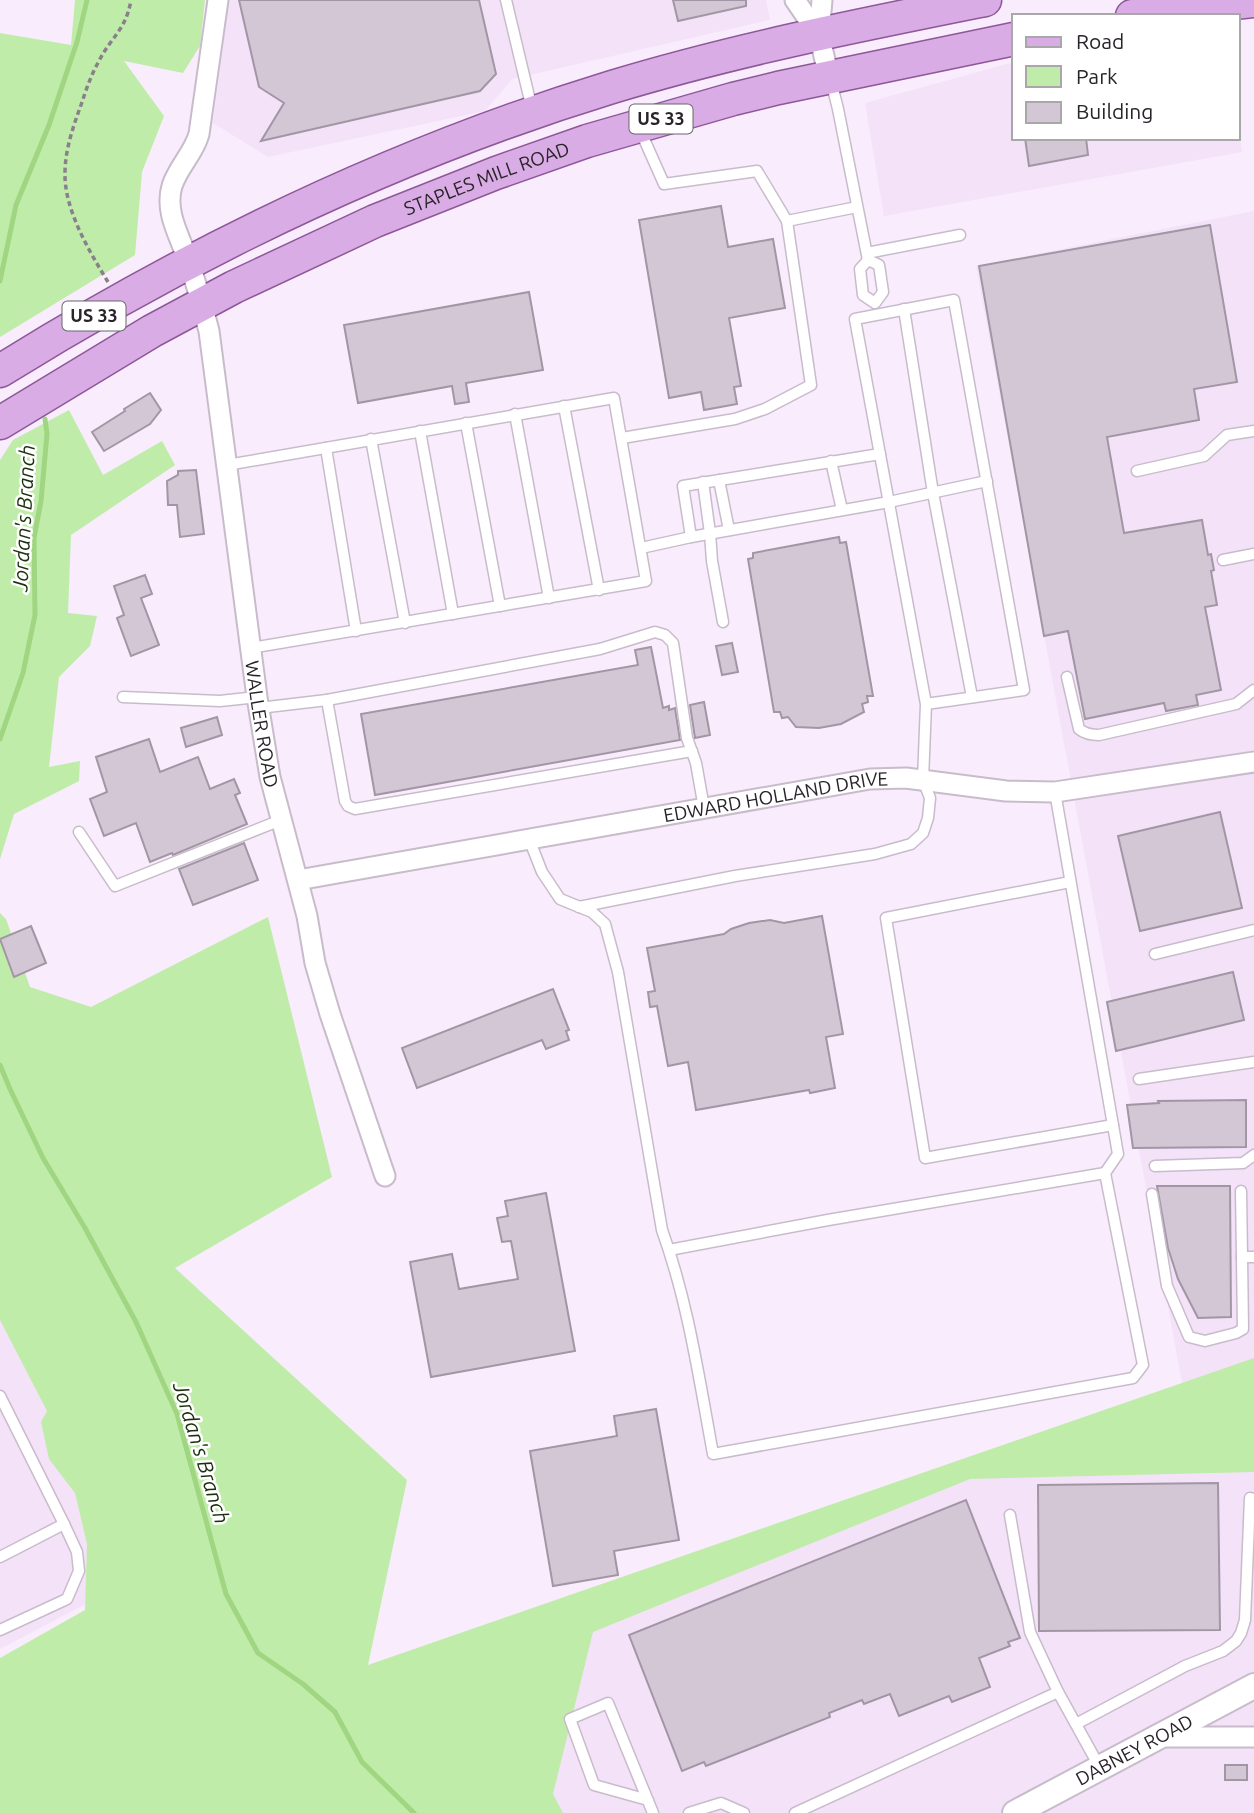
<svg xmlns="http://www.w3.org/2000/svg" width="1254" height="1813" viewBox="0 0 1254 1813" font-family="Ubuntu,sans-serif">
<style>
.built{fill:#f4e2f9}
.green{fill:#c0eca9}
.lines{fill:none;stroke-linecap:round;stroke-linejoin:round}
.stream{stroke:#a0d582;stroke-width:5}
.building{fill:#d3c7d6;stroke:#a296a5;stroke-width:2}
.service-casing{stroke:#c8bccb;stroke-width:13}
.minor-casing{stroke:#c8bccb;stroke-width:23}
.tertiary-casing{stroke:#c8bccb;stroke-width:28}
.primary-casing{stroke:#8c5898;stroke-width:35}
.path{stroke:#89808b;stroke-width:3.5;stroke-dasharray:5 3.5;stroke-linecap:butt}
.service{stroke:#fff;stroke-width:10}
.minor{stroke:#fff;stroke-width:19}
.tertiary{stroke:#fff;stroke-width:24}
.primary{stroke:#daace5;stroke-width:32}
.labels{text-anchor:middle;stroke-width:5;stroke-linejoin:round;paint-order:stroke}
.shield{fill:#fff;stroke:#69666a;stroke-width:2}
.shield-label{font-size:18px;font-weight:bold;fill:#29242a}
.street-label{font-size:19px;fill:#29242a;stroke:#fff}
.water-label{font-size:21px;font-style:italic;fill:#1b300e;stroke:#fff}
</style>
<rect width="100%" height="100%" fill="#f9ecfc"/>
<!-- built -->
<g class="built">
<polygon points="229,0 766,0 770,20 512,79 485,111 268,157 213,123"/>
<polygon points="1014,62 1014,138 1238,138 1238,127 1242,152 884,216 865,103"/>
<polygon points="1254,211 1254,1813 555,1813 544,1796 588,1622 1183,1388 976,266"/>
<polygon points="0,1300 139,1576 0,1649"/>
</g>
<!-- green -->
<g class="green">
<polygon points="75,0 205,0 200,46 183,73 124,61 164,116 142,172 135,255 0,337 0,33 71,45"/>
<polygon points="69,410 103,475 162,441 175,465 71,535 68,613 97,616 90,646 59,677 49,767 80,761 79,781 14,814 0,859 0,460 13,440"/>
<polygon points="0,913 6,919 30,987 91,1007 268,917 332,1177 175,1268 407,1480 368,1665 1254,1358 1254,1472 970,1479 593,1632 553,1794 563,1813 0,1813 0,1658 85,1610 87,1544 75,1493 49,1459 41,1422 47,1411 0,1320"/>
</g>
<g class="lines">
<!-- stream -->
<g class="stream">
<polyline points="0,281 16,205 49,125 77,42 87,0"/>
<polyline points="0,739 23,673 35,615 34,538 41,501 47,434 45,419"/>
<polyline points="0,1065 10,1089 43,1158 85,1228 136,1322 177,1414 226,1594 258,1653 303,1684 335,1712 362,1762 414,1813"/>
</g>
</g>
<!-- building -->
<g class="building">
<polygon points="239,0 479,0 496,74 480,91 261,141 284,103 259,87"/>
<polygon points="673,0 746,0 746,6 678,21"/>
<polygon points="1025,138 1086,138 1088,155 1029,166"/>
<polygon points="721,206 728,247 773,239 785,308 729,318 741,386 734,387 737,404 704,410 701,392 669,398 639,220"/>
<polygon points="1210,225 1237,382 1194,389 1199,420 1107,437 1124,533 1202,520 1208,555 1211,554 1214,570 1211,571 1217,605 1205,607 1221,690 1196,695 1198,705 1166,711 1164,703 1085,719 1068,631 1044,636 979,266"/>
<polygon points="529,292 543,370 466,383 469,402 455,404 452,386 358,403 344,325"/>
<polygon points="150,393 161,410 150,424 104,451 92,432 125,411 124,409"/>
<polygon points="196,470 204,534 180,537 177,505 168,505 167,481 178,475 178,471"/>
<polygon points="839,537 840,543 846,542 873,696 867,696 868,702 862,704 864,712 841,724 819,728 796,727 788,717 782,718 780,712 774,712 748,559 753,558 753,553"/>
<polygon points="145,575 152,594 141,598 159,645 131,656 117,618 124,615 114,586"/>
<polygon points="732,643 738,672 722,675 716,646"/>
<polygon points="651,647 663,708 669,706 669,710 675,708 680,740 375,795 361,714 638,665 635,650"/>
<polygon points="704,702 710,735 695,738 690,705"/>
<polygon points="217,717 222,735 186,747 181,728"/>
<polygon points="149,739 160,772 198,757 210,789 234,779 240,793 235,795 247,824 173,855 172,853 150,862 136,823 104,836 90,799 107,792 96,757"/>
<polygon points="1220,812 1242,908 1140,931 1118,836"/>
<polygon points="244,843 258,880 193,905 179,869"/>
<polygon points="822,916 843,1034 826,1037 835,1088 810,1093 809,1090 696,1110 688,1062 668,1066 657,1006 650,1007 648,992 655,991 647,948 724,934 731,929 749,923 770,920 784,923"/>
<polygon points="31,926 46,963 14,977 0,939"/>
<polygon points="1233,972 1244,1020 1116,1051 1107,1002"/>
<polygon points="553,989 569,1030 566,1031 569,1040 546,1049 542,1040 417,1088 402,1048"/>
<polygon points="1246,1100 1246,1147 1133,1148 1127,1105 1159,1103 1158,1101"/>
<polygon points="1157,1186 1230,1186 1231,1317 1198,1318 1178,1279 1168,1248"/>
<polygon points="546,1193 575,1351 431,1377 410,1262 452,1254 459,1289 518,1279 511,1241 502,1242 497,1218 508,1216 505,1201"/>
<polygon points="656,1409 679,1540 614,1551 618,1575 553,1586 530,1451 617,1436 614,1416"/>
<polygon points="1218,1483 1220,1630 1039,1631 1038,1485"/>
<polygon points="966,1500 1020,1638 1008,1642 1010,1646 979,1658 990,1687 952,1702 949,1696 899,1716 890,1694 864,1704 862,1700 829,1713 830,1717 706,1766 704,1762 682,1771 629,1635"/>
<rect x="1225" y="1765" width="22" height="15"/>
</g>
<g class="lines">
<defs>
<g id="service">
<polyline points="506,0 532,109"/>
<polyline points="831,81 838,109 868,260"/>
<polyline points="640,130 664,184 757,171 787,221 857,207"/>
<polyline points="867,253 960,235"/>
<polygon points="868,260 879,265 883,292 875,303 863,295 860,269"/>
<polyline points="904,309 933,493 972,697"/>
<polyline points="564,406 599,590"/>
<polyline points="515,414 549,598"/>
<polyline points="466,423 500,606"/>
<polyline points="420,431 453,614"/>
<polyline points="622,438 735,419 765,409 811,385 787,221"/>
<polyline points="371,439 405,623"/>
<polyline points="326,448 356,631"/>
<polyline points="880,454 683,486 691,537 889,502 987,481"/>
<polyline points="831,461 842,510"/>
<polyline points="227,465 614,398 646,581 251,648"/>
<polyline points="1137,471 1204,456 1227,435 1254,431"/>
<polyline points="719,480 729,530"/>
<polyline points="703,482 710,533 712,561 723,622"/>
<polyline points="641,548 691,537"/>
<polyline points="1223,560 1254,554"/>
<path d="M 1067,677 L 1079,729 C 1085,734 1091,735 1099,735 L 1236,704 L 1254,690"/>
<polyline points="123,697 220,701 257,697"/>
<polyline points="327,700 345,801 348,806 355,809 692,751"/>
<polyline points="259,708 327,700 600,649 655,632 665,635 673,643 687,738 696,763 704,808"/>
<polyline points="79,832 115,886 281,820"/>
<path d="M 529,839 L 542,872 L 560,899 L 592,912 L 605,924 L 618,972 L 662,1230 C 688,1302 699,1378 713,1454 L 1133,1378 L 1143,1365 L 1105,1173 L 1118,1154 L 1055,792"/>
<polyline points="1070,882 886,918 925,1158 1113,1125"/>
<polyline points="579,907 735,876 875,854 911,844 923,833 928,818 930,798 923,780 926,704 855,319 954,300 1024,690 926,704"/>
<polyline points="1155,954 1254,930"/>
<polyline points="1139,1079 1254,1062"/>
<polyline points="1155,1166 1243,1163 1254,1155"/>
<polyline points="1241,1191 1242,1257"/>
<polyline points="1152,1194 1167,1286 1189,1337 1205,1341 1236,1333 1243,1329 1242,1257 1254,1257"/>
<polyline points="669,1250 828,1220 1105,1173"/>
<polyline points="0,1396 64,1524"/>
<polyline points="1010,1515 1030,1632 1058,1692"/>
<polyline points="0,1557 64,1524 77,1552 79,1571 67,1599 0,1630"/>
<polyline points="1076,1724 1185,1666 1223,1651 1236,1641 1241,1633 1245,1620 1250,1498 1254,1499"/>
<polyline points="648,1800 594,1785 570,1719 608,1703 653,1813"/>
<polyline points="689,1813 721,1803 744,1813"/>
<polyline points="795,1813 1058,1692 1099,1766"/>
</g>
<g id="minor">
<path id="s1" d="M 218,0 L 199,134 C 194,153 178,167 172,186 C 164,213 181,238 189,263 C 197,285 203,308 209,331 L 257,697 L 270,777 L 307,916 L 315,963 L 330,1014 L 385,1176"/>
<polyline points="795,0 819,35"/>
<polyline points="822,0 819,35 829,77"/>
<path id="s2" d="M 298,880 L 870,779 L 906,778 L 1006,791 L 1055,792 L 1254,762"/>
<polyline points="1160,1737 1254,1737"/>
</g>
<g id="tertiary">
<path id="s3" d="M 1015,1813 L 1254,1686"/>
</g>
<g id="primary">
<polyline points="1132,16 1189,8 1254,1"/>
<path d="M 0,371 C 191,252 396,153 612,87 C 734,50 860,25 985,0"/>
<path id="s4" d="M 0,423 L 152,331 L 234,287 L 375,221 L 496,173 L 587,141 L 733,99 L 778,88 L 1014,39"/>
</g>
</defs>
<!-- service casing -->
<use href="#service" class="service-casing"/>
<!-- minor casing -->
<use href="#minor" class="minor-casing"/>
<!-- tertiary casing -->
<use href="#tertiary" class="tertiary-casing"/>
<!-- primary casing -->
<use href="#primary" class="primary-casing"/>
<!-- path -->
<path class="path" d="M 108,282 C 89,251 64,209 65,173 C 65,150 73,127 81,105 C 86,90 91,75 99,61 C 111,37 126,30 131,0"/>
<!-- service -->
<use href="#service" class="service"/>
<!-- minor -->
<use href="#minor" class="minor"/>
<!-- tertiary -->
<use href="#tertiary" class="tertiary"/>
<!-- primary -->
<use href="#primary" class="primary"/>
</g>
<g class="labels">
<!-- shield labels -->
<g class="shield">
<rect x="629.5" y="104.5" width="63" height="29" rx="5"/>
<rect x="62.5" y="301.5" width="63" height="29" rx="5"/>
</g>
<g class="shield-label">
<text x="661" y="125">US 33</text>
<text x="94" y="322">US 33</text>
</g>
<!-- street labels -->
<g class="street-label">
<text dy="7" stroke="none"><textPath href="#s4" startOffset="546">STAPLES MILL ROAD</textPath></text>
<text dy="7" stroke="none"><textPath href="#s1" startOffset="742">WALLER ROAD</textPath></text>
<text dy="7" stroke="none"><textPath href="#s2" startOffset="485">EDWARD HOLLAND DRIVE</textPath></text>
<text dy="7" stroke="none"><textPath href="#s3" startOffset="135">DABNEY ROAD</textPath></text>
</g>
<!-- water labels -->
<g class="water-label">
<text transform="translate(24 518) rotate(-87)" y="7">Jordan's Branch</text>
<text transform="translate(201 1453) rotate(73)" y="7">Jordan's Branch</text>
</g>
</g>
<!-- legend -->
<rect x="1012" y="14" width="228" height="126" fill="#ffffff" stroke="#a9a7aa" stroke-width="2"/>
<rect x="1026" y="37" width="35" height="10" fill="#daace5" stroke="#a9a7aa" stroke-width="2"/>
<text x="1076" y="49" font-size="21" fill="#29242a">Road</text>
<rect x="1026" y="66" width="35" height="21" fill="#c0eca9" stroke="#a9a7aa" stroke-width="2"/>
<text x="1076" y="84" font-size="21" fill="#29242a">Park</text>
<rect x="1026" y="102" width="35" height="21" fill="#d3c7d6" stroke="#a9a7aa" stroke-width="2"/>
<text x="1076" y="119" font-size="21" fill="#29242a">Building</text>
</svg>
